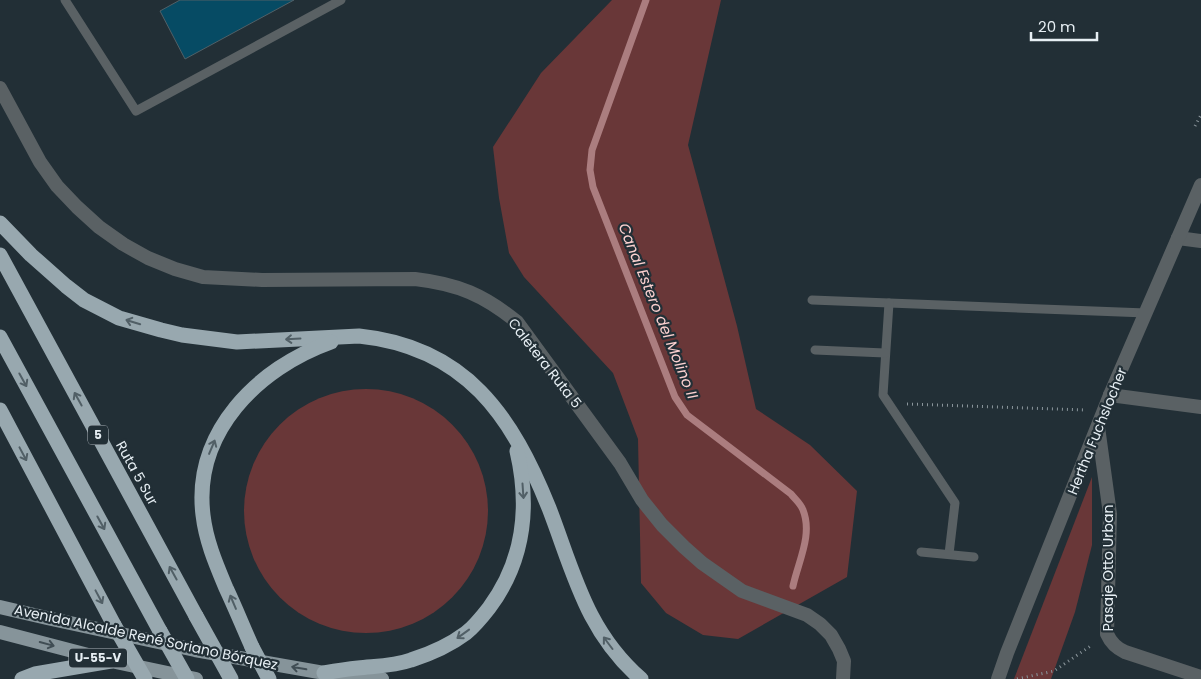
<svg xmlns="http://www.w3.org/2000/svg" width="1201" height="679" viewBox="0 0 1201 679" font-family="Poppins,sans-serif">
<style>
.green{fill:#693738}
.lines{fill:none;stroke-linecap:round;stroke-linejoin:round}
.stream{stroke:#ab7d7f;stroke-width:7}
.building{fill:#064b64;stroke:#516067}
.path{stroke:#8b969c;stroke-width:3;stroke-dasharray:1 4;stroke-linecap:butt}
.service{stroke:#5a6164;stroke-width:9}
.minor{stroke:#5a6164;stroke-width:14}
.tertiary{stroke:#5a6164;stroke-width:14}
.primary{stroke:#86949a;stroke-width:14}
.motorway{stroke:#98a8af;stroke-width:15}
.motorway-bridge{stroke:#98a8af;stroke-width:15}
.oneway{stroke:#515f66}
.oneway2{stroke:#404d54}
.labels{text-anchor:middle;stroke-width:4.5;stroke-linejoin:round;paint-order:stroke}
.shield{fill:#222f36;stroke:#acb5bb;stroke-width:1}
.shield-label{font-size:12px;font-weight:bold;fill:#e7eff4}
.street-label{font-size:14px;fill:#e7eff4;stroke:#222f36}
.water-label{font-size:15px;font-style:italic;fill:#fcd1d0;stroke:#222f36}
</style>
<rect width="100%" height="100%" fill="#222f36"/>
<!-- green -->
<g class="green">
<polygon points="612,0 721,0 688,145 737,326 756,409 810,445 857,491 847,577 738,639 703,635 666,613 641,583 638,439 613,373 524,277 509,253 499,198 493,147 541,73"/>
<circle cx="366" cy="511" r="122"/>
<polygon points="1092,477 1092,545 1075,612 1051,679 1014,679"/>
</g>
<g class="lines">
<!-- stream -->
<path class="stream" d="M 646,0 L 592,150 L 590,170 L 593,187 L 675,397 L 687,415 L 791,494 C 795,499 801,504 803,510 C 813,535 798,562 793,586"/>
</g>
<!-- building -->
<polygon class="building" points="180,0 294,0 185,59 160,11"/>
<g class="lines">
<!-- path -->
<g class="path">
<polyline points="1195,126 1201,115"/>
<polyline points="907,404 1086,410"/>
<polyline points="1017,679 1054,671 1092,645"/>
</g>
<!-- service -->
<g class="service">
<polyline points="65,0 136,111 341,0"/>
<polyline points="812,300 1146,313"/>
<polyline points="889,303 883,395 955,503 949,554"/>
<polyline points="815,350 885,353"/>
<polyline points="921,552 974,557"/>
</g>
<!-- minor -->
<g class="minor">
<polyline points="1178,238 1201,241"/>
<polyline points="1110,395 1201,407"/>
<path d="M 1098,427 L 1110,514 L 1107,634 C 1111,643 1116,648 1125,652 L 1201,677"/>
<polyline points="998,679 1007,653 1110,395 1201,185"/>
</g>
<!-- tertiary -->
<path class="tertiary" d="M 0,88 L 40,162 L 57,186 L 77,207 L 99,227 L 123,244 L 148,258 L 175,269 L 203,277 L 262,280 L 415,279 C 458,284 484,295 517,322 L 620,463 L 642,500 L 662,525 L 684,547 L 702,563 L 742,591 L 807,615 L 820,624 L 831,635 L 839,649 L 844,661 L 843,679"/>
<!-- primary -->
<g class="primary">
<polyline points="0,607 47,618 195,650 324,673 382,679"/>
<polyline points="0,632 111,661 196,679"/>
</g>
<!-- motorway -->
<g class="motorway">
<path d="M 0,223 L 31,255 L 66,286 L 84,300 L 119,318 L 161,330 L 182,335 L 237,342 L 359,336 C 466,347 512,416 549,508 C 574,573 586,631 641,679"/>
<polyline points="0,255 196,616"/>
<polyline points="0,337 160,631"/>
<polyline points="0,410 114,625"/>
<path d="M 252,647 C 243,627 235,607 226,588 C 216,564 206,541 203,515 C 193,432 258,368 331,342"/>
<path d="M 324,673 C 335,671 347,669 358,668 C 376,666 394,666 411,660 C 430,654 450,645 466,633 C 475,626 482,617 489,608 C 524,561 530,507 517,451"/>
<polyline points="22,679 35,674 111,661"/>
</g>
<!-- motorway-bridge -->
<g class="motorway-bridge">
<polyline points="196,616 231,679"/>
<polyline points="114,625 145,679"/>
<polyline points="160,631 187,679"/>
<polyline points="252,647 269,679"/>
</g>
</g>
<!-- one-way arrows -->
<defs><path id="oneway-shaft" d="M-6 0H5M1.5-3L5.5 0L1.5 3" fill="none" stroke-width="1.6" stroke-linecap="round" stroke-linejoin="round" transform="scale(1.25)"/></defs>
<g class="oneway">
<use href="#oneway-shaft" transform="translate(133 322) rotate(-163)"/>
<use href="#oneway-shaft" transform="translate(293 339) rotate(177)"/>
<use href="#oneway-shaft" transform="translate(23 380) rotate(61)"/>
<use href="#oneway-shaft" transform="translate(78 399) rotate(-119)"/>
<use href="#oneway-shaft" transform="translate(212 447) rotate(-67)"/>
<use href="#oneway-shaft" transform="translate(23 454) rotate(62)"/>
<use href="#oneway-shaft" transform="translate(523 491) rotate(86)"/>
<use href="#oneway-shaft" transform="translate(101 523) rotate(61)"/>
<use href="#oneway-shaft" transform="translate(173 573) rotate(-119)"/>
<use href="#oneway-shaft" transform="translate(99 597) rotate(62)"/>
<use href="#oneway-shaft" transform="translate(233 602) rotate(-113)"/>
<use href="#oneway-shaft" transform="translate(463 634) rotate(144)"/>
<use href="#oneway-shaft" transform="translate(608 643) rotate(-127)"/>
</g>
<g class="oneway2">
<use href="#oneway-shaft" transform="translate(47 644) rotate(15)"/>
<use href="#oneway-shaft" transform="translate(299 668) rotate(-170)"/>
</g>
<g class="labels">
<!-- shield labels -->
<g class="shield">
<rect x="88" y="425.5" width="20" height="19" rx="4"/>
<rect x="69" y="648.5" width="58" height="19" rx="4"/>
</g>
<g class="shield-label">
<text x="98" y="439">5</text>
<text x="98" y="662">U-55-V</text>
</g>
<!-- street labels -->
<g class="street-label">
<text transform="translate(545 363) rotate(52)" y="5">Caletera Ruta 5</text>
<text transform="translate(1097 431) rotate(-68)" y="5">Hertha Fuchslocher</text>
<text transform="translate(137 473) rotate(61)" y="5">Ruta 5 Sur</text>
<text transform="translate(1108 568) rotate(-90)" y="5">Pasaje Otto Urban</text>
<text transform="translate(146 637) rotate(12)" y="5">Avenida Alcalde René Soriano Bórquez</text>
</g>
<!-- water labels -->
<g class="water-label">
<text transform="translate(658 311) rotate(68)" y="5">Canal Estero del Molino II</text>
</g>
</g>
<!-- scale -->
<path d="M1031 32v8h66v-8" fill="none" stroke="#e7eff4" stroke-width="2.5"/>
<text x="1038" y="32" font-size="15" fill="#e7eff4" stroke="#222f36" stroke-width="4" paint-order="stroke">20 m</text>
</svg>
